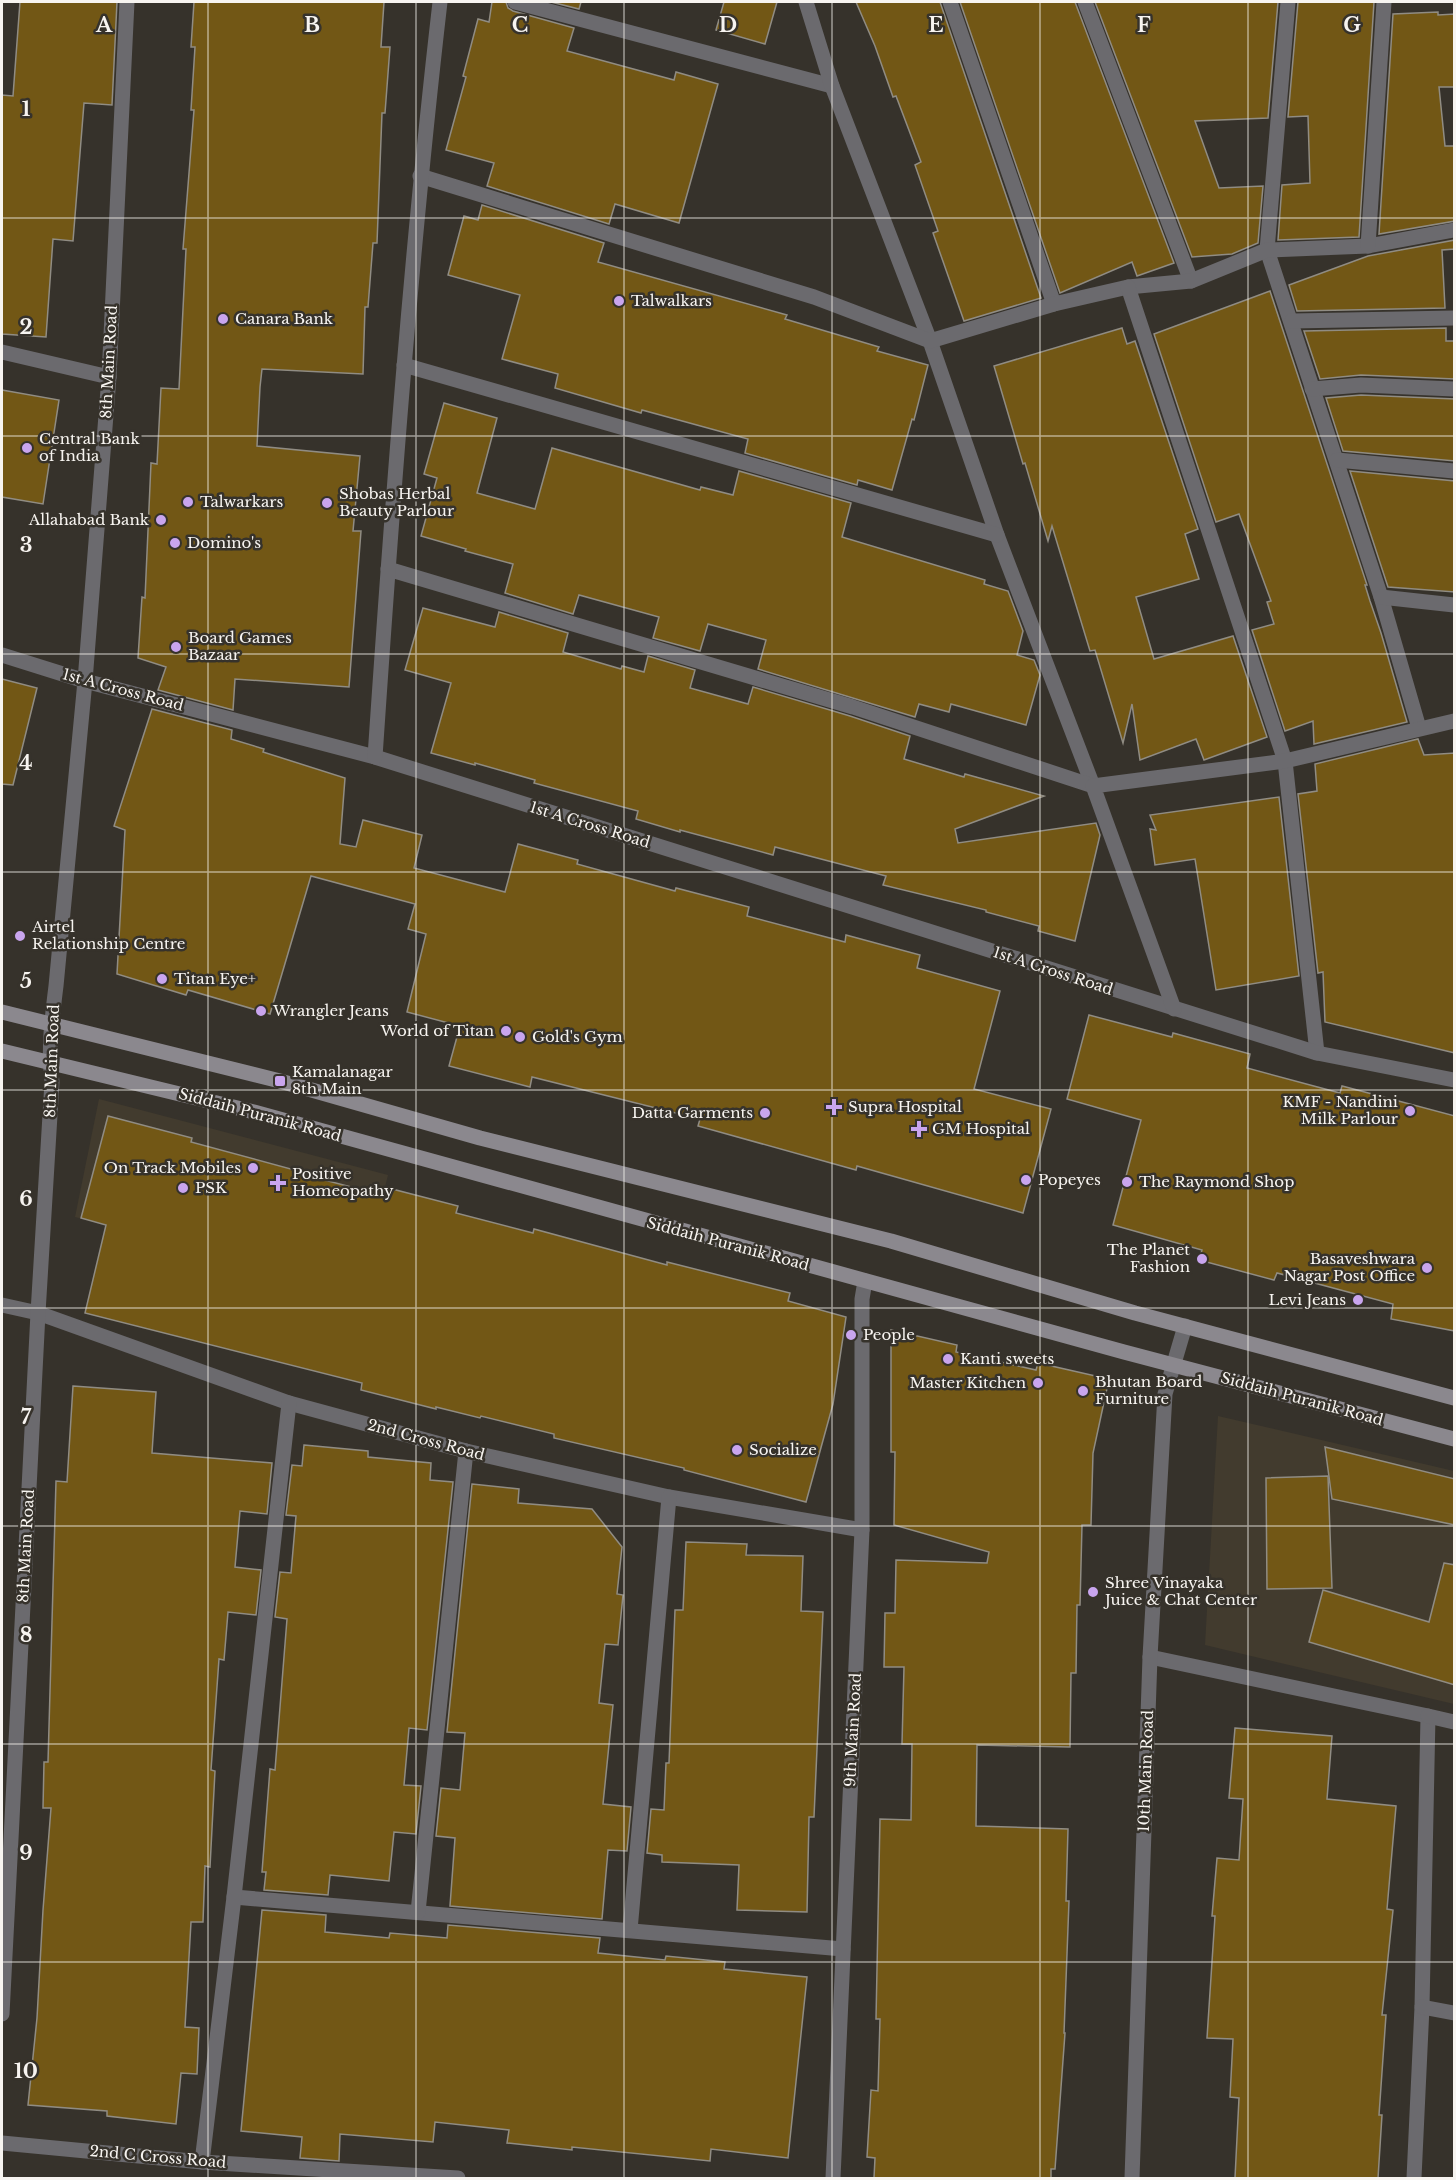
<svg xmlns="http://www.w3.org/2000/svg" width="1456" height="2180" viewBox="0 0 1456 2180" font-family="'Libre Baskerville',serif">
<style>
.built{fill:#423b2e}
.building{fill:#725715;stroke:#908c83;stroke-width:1.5}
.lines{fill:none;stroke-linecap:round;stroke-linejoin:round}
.minor{stroke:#6b6a6e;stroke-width:15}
.tertiary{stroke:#6b6a6e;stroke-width:15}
.secondary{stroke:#8b888e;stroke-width:15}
.grid{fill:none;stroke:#f7f4f0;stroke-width:1.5;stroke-opacity:0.55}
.poi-dot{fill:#c9a5ee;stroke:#36322b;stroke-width:2}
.labels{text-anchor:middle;stroke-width:5;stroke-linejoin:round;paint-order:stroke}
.poi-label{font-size:15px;fill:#f7f4f0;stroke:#36322b;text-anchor:start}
.street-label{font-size:15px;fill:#f7f4f0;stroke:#36322b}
.grid-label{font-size:20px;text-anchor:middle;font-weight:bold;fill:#f7f4f0;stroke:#36322b;stroke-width:5;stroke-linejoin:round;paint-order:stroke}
</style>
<rect width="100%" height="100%" fill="#36322b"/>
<!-- built -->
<g class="built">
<polygon points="99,1099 388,1175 360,1289 75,1217"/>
<polygon points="1218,1416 1454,1471 1454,1704 1205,1645"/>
</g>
<!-- building -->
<g class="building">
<polygon points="20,2 117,2 112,105 84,103 73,241 53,239 46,337 2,334 2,95 13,96"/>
<polygon points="194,2 384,2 381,47 390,47 385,113 382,113 377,243 373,243 368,307 365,307 363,374 262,369 260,387 257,446 360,456 353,531 361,531 349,687 235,679 233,710 158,690 166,667 138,658 142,597 145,598 151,463 157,464 161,388 179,389 186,249 183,249 194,110 191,110 195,47 191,47"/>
<polygon points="492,2 506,2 508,8 513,11 574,28 567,51 674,80 676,72 718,84 679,223 615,204 609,224 487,186 494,163 446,150 466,77 463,76 478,19 489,22"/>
<polygon points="551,2 581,2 579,9"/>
<polygon points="724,2 777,2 765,44 716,30"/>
<polygon points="856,2 940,2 1041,298 964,321 933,233 938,231 915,165 921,162 896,96 893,97 875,46"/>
<polygon points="960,2 1075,2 1174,263 1137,276 1132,262 1060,293"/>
<polygon points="1095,2 1278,2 1268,118 1195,121 1219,188 1263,186 1258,243 1232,254 1192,257"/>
<polygon points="1298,2 1374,2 1359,237 1278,240 1282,185 1310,183 1308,116 1288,117"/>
<polygon points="1438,12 1438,15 1455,14 1455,87 1439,87 1445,146 1455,146 1455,221 1379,234 1393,14"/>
<polygon points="482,205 604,243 598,262 787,315 785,319 879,347 877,351 928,365 914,420 912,419 892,490 858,480 857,485 745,453 748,439 642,410 641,413 555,388 558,374 502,359 520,295 448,275 464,216 478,220"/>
<polygon points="1455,240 1455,249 1442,250 1445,308 1297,311 1289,285 1368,256"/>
<polygon points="1270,291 1367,585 1365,585 1370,601 1381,633 1407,722 1314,744 1313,721 1285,731 1252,630 1274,624 1267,602 1271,601 1239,514 1216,522 1154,334"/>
<polygon points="1122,328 1127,344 1135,341 1198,529 1185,534 1199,579 1136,597 1154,659 1233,636 1267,737 1204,760 1196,739 1140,760 1132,704 1123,743 1095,650 1090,651 1052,526 1048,541 1025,463 1023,464 994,366"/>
<polygon points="1446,328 1446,341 1455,341 1455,379 1361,375 1320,379 1304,331"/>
<polygon points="2,390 59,400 43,504 2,497"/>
<polygon points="1361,395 1455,399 1455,461 1343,451 1326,398"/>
<polygon points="444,403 497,418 477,493 535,509 552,448 700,490 701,487 733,495 739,471 851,503 842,537 985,580 984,584 1008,591 1023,631 1017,655 1034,660 1040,675 1026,725 951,704 949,712 919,704 915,717 758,669 766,640 708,624 700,651 653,638 659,617 579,595 573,614 505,593 513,564 465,551 466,549 421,536 437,478 424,474"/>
<polygon points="1350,471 1455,481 1455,592 1388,587"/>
<polygon points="423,608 495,627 499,612 568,633 563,652 621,669 622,666 644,672 648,656 695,670 690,688 748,704 753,687 850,716 910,736 904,759 964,777 965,774 1044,796 955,829 958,843 1096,823 1100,835 1075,941 1038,931 1039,926 986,912 986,910 883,885 886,876 775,847 773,855 680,830 680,832 636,819 638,811 534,783 535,780 475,763 475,765 431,753 451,683 405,670"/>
<polygon points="2,679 37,688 13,785 2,784"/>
<polygon points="152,709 232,730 231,739 264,749 263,752 345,778 340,844 356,847 363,820 422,835 414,868 505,892 518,844 578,860 577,864 675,891 676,888 749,907 747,916 845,942 846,935 920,955 917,968 1000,991 974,1089 1051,1109 1023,1213 857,1166 856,1170 698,1126 700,1119 532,1077 530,1087 449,1066 460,1026 407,1012 426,934 408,929 415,904 311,876 270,1014 188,990 186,995 117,974 125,830 114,826"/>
<polygon points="1418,739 1424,755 1455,753 1455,1053 1325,1022 1323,972 1318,973 1298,794 1317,791 1315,764"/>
<polygon points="1279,797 1299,976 1216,990 1195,859 1155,865 1150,829 1156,830 1150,815"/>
<polygon points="1089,1015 1172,1037 1173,1033 1250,1054 1247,1068 1340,1093 1342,1086 1455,1116 1455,1331 1391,1319 1393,1304 1277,1273 1274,1280 1199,1260 1202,1250 1113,1225 1141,1120 1067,1099"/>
<polygon points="108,1116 192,1138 191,1142 324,1178 324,1180 390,1197 392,1189 458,1206 456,1213 533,1233 534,1229 667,1265 667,1262 790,1293 788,1301 846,1317 833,1404 806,1502 684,1470 684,1468 554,1438 554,1434 481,1416 480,1418 436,1407 436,1409 361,1390 362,1383 85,1313 106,1225 81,1218"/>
<polygon points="891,1330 957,1345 956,1352 1036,1370 1038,1363 1109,1379 1093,1453 1091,1525 1082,1525 1080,1605 1077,1605 1076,1673 1071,1673 1070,1747 977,1745 976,1826 1068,1829 1066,1901 1069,1901 1064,2033 1065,2033 1055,2169 1051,2169 1051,2178 874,2178 875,2158 867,2157 871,2090 878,2091 880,2019 876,2019 880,1819 911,1820 912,1744 902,1744 904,1667 884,1667 885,1613 895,1613 896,1560 987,1563 989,1552 894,1525 895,1452 891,1452"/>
<polygon points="73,1386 156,1392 152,1453 272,1463 267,1514 240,1511 235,1567 261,1570 256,1615 228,1612 224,1660 219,1659 211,1770 215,1771 210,1867 205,1866 203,1922 191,1922 185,2027 199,2028 197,2074 181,2073 176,2124 107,2116 107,2111 28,2105 37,2018 43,1910 51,1808 43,1808 44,1762 48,1762 56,1481 67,1482"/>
<polygon points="304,1445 368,1451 368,1457 431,1463 430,1480 453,1482 427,1730 409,1728 404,1785 421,1786 416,1834 394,1832 389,1881 330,1875 328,1895 264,1890 266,1872 262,1872 270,1769 275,1770 287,1619 275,1617 280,1572 291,1573 296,1516 286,1515 292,1465 302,1466"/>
<polygon points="1325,1447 1455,1479 1455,1525 1332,1499"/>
<polygon points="1328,1476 1332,1588 1267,1589 1266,1478"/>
<polygon points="472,1484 519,1489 518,1503 592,1509 622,1547 617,1594 623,1595 618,1645 605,1644 599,1703 613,1705 603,1804 631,1807 627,1851 608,1850 602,1919 450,1906 455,1838 436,1836 441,1788 460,1790 465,1733 447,1732"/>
<polygon points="686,1542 747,1544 746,1555 803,1556 801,1611 823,1612 814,1817 809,1817 807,1912 737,1910 739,1865 662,1862 662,1855 647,1853 651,1809 664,1810 666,1763 669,1763 675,1610 683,1610"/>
<polygon points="1444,1563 1455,1565 1455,1685 1309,1642 1323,1590 1429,1622"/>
<polygon points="1235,1728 1332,1736 1327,1799 1396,1806 1387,1909 1393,1910 1382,2015 1386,2015 1379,2115 1382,2115 1378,2178 1235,2178 1239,2098 1230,2097 1233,2039 1207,2038 1215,1916 1212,1916 1217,1858 1239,1860 1243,1799 1229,1798"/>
<polygon points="262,1910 326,1915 325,1932 389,1938 390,1933 447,1938 448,1925 600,1938 598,1953 665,1960 666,1956 725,1962 724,1969 807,1977 788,2158 711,2149 710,2161 572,2147 572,2150 507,2143 509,2130 435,2122 433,2142 340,2134 339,2161 300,2158 302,2137 241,2131"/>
</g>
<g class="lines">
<!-- minor -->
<g class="minor">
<polyline points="515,2 832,86"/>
<polyline points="806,2 832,86 930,341 997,535 1093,786"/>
<polyline points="950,2 1054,304"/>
<polyline points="1085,2 1191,281"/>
<polyline points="1288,2 1267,250 1381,597 1419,728"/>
<polyline points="420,176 814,297 930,341 1054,304 1128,287 1191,281 1267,250 1368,246 1454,230"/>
<polyline points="1368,246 1384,2"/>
<polyline points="1128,287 1285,761 1317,1053"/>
<polyline points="1292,321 1454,318"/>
<polyline points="2,352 109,377"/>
<polyline points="404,365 997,535"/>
<polyline points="1312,389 1361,385 1454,389"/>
<polyline points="1337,460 1454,471"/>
<polyline points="388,569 853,707 1093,786"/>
<polyline points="1381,597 1454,605"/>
<polyline points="2,655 85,681 375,757 1317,1053 1454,1080"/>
<path d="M 375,757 C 392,505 411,253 440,2"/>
<polyline points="1174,1009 1093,786 1285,761 1454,721"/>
<polyline points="2,1305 38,1313 289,1403 466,1451 669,1497 862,1530"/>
<polyline points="1150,1657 1428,1716 1422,2007 1414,2178"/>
<polyline points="1428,1716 1454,1722"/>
<polyline points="234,1897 843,1949"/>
<polyline points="418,1912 466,1451"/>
<polyline points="630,1930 669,1497"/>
<polyline points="1422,2007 1454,2013"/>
<polyline points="2,2143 202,2162 458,2178"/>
<polyline points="202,2162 234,1897 289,1403"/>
<polyline points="833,2178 862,1530 862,1299 865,1281"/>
</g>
<!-- tertiary -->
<g class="tertiary">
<path d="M 2,2014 L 38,1313 L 52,1082 C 48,1049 52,1018 56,986 L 85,681 L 109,377 L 127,2"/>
<polyline points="1132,2178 1150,1657 1165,1394 1185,1326"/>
</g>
<!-- secondary -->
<g class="secondary">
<polyline points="2,1012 280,1081 480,1138 891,1241 1135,1313 1454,1398"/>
<polyline points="2,1051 254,1112 1124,1352 1454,1439"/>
</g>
</g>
<!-- grid -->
<path class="grid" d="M 208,2 L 208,2178M 416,2 L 416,2178M 624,2 L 624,2178M 832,2 L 832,2178M 1040,2 L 1040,2178M 1248,2 L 1248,2178M 2,218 L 1454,218M 2,436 L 1454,436M 2,654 L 1454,654M 2,872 L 1454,872M 2,1090 L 1454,1090M 2,1308 L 1454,1308M 2,1526 L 1454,1526M 2,1744 L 1454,1744M 2,1962 L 1454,1962"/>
<!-- markers -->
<g class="poi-dot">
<circle cx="619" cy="301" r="6"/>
<circle cx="223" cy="319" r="6"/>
<circle cx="27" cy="448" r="6"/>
<circle cx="188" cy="502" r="6"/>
<circle cx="327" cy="503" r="6"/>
<circle cx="161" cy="520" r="6"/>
<circle cx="175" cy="543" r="6"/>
<circle cx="176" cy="647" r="6"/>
<circle cx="20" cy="936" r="6"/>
<circle cx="162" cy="979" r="6"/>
<circle cx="261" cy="1011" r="6"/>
<circle cx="506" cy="1031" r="6"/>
<circle cx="520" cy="1037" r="6"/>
<rect x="274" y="1075" width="12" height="12" rx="3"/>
<path d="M831 1098h6v6h6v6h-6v6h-6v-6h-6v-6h6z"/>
<circle cx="1410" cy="1111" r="6"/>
<circle cx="765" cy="1113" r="6"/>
<path d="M916 1120h6v6h6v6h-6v6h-6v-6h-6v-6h6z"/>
<circle cx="253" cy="1168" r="6"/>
<circle cx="1026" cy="1180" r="6"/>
<circle cx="1127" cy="1182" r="6"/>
<path d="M275 1174h6v6h6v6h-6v6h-6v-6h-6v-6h6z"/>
<circle cx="183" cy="1188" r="6"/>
<circle cx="1202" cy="1259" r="6"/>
<circle cx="1427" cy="1268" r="6"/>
<circle cx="1358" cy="1300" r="6"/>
<circle cx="851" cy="1335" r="6"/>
<circle cx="948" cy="1359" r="6"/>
<circle cx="1038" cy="1383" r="6"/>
<circle cx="1083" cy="1391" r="6"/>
<circle cx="737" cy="1450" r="6"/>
<circle cx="1093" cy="1592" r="6"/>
</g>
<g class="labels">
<!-- poi labels -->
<g class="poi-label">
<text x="631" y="306">Talwalkars</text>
<text x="235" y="324">Canara Bank</text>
<text x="39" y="444">Central Bank<tspan x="39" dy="17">of India</tspan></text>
<text x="339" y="499">Shobas Herbal<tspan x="339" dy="17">Beauty Parlour</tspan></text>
<text x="200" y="507">Talwarkars</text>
<text x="149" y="525" text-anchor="end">Allahabad Bank</text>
<text x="187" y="548">Domino's</text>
<text x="188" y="643">Board Games<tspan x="188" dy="17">Bazaar</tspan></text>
<text x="32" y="932">Airtel<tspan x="32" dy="17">Relationship Centre</tspan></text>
<text x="174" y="984">Titan Eye+</text>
<text x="273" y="1016">Wrangler Jeans</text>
<text x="494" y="1036" text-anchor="end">World of Titan</text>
<text x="532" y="1042">Gold's Gym</text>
<text x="292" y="1077">Kamalanagar<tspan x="292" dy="17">8th Main</tspan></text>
<text x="1398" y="1107" text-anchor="end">KMF - Nandini<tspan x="1398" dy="17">Milk Parlour</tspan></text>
<text x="848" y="1112">Supra Hospital</text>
<text x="753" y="1118" text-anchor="end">Datta Garments</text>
<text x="932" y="1134">GM Hospital</text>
<text x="241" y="1173" text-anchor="end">On Track Mobiles</text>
<text x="292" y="1179">Positive<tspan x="292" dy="17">Homeopathy</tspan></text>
<text x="1038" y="1185">Popeyes</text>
<text x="1139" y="1187">The Raymond Shop</text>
<text x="195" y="1193">PSK</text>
<text x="1190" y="1255" text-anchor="end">The Planet<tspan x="1190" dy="17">Fashion</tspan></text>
<text x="1415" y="1264" text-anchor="end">Basaveshwara<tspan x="1415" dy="17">Nagar Post Office</tspan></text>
<text x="1346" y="1305" text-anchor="end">Levi Jeans</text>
<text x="863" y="1340">People</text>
<text x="960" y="1364">Kanti sweets</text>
<text x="1095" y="1387">Bhutan Board<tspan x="1095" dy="17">Furniture</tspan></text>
<text x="1026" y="1388" text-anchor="end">Master Kitchen</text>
<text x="749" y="1455">Socialize</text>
<text x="1105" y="1588">Shree Vinayaka<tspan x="1105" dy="17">Juice &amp; Chat Center</tspan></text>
</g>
<!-- street labels -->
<g class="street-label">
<text transform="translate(109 362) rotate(-87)" y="5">8th Main Road</text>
<text transform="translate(123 690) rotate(15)" y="5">1st A Cross Road</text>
<text transform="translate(590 825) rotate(17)" y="5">1st A Cross Road</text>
<text transform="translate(1053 971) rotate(18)" y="5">1st A Cross Road</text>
<text transform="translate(52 1061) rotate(-88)" y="5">8th Main Road</text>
<text transform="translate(260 1115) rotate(15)" y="5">Siddaih Puranik Road</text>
<text transform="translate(728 1244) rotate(15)" y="5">Siddaih Puranik Road</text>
<text transform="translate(1302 1399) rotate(15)" y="5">Siddaih Puranik Road</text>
<text transform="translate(426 1440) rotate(15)" y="5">2nd Cross Road</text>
<text transform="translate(26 1546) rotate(-87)" y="5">8th Main Road</text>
<text transform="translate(853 1730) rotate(-87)" y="5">9th Main Road</text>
<text transform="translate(1146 1771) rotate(-88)" y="5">10th Main Road</text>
<text transform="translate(158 2157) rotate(5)" y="5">2nd C Cross Road</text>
</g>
</g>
<g class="grid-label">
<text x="104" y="32">A</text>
<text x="312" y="32">B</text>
<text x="520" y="32">C</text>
<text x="728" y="32">D</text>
<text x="936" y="32">E</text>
<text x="1144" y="32">F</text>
<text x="1352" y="32">G</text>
<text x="26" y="116">1</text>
<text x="26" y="334">2</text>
<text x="26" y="552">3</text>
<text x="26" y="770">4</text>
<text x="26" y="988">5</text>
<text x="26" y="1206">6</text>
<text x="26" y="1424">7</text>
<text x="26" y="1642">8</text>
<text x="26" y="1860">9</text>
<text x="26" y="2078">10</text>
</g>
<!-- border -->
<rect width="1456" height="2180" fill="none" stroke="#f7f4f0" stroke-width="6"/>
</svg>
